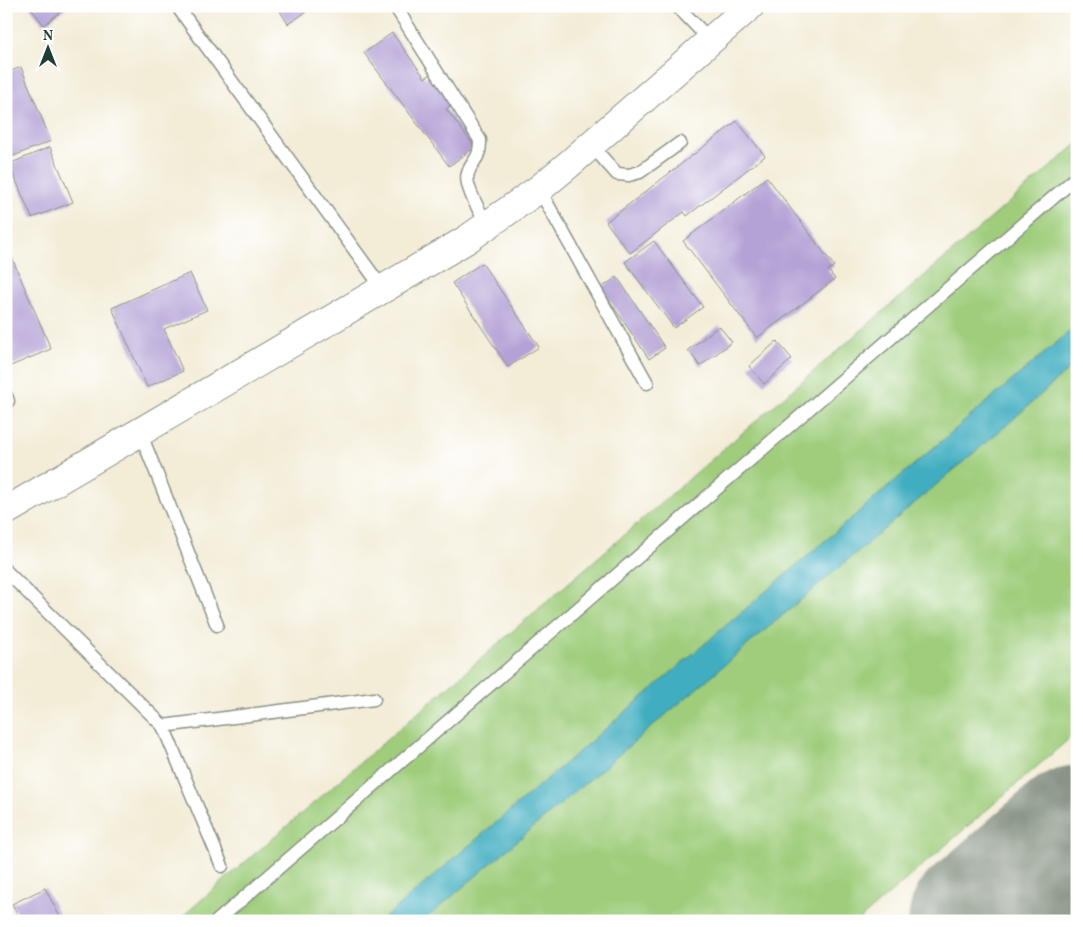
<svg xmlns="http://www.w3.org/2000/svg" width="1083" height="927" viewBox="0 0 1083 927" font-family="Vollkorn,serif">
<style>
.green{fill:#9fcd7b;stroke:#5f8558}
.water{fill:#41adc0;stroke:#30757a}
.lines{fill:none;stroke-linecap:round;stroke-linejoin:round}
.taxiway{stroke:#899486;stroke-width:56}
.runway{stroke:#899486;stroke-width:139}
.building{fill:#b4a1d5}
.lane-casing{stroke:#899486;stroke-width:15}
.secondary-casing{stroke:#899486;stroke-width:30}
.lane{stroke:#fff;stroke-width:12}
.secondary{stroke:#fff;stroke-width:28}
</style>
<rect width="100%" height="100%" fill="#fff"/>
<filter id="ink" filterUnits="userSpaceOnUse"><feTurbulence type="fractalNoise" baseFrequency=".02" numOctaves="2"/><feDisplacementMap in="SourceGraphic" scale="10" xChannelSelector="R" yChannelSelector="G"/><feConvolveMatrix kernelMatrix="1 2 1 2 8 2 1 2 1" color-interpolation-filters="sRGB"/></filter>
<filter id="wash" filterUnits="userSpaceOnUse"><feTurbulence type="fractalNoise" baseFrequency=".0096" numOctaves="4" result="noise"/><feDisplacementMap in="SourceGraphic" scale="20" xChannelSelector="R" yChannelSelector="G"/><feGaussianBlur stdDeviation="1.12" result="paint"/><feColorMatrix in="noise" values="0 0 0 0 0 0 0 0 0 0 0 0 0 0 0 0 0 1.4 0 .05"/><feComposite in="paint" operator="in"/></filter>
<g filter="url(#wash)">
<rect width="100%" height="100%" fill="#f3ecd7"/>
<!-- green -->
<g class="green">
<polygon points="1077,144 1077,325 381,921 177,921"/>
<polygon points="1077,362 1077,732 858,921 423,921 1009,423"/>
</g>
<!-- water -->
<polygon class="water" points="1077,325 1077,362 1009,423 423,921 381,921"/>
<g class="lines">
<!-- taxiway -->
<polyline class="taxiway" points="1013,891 1059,885 1077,888"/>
<!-- runway -->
<polyline class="runway" points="978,921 1077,835"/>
</g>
<g id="blocks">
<!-- building -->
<g class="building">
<polygon points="29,6 68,6 44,25"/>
<polygon points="277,6 302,6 306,12 288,24"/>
<polygon points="392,33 425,78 431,74 454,103 446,109 475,147 449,166 364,53"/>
<polygon points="6,38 11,52 6,54"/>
<polygon points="21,67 51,141 6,159 6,73"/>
<polygon points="737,121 765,156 687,216 684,212 630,253 606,222"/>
<polygon points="50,147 73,202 32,218 9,164"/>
<polygon points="767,177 834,266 828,270 835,279 757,338 683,241"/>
<polygon points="654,241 703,307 674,328 625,262"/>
<polygon points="6,244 51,349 6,368"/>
<polygon points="482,263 539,347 508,367 452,283"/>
<polygon points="190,273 207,310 164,329 183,371 147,387 112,308"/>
<polygon points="617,277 665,348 649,359 601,288"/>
<polygon points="719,326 732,342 700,366 688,350"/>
<polygon points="777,341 792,359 764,384 749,366"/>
<polygon points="45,888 62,921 21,921 12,904"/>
</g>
</g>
</g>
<g filter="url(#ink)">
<use href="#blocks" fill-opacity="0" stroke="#899486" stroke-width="1"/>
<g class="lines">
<defs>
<g id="lane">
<polyline points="177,6 383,289"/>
<path d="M 395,6 L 480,140 C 480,161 473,158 468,173 C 463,185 481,213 487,225"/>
<polyline points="677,6 711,41"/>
<polyline points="591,145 617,174 629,175 640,172 680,143"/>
<polyline points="539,189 647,383"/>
<polyline points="6,396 8,401"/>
<polyline points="140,432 217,625"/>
<polyline points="6,571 163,726"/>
<polyline points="222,866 163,726 374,699"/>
<polyline points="217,921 1077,177"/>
</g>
<polyline id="secondary" points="6,511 466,240 539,189 568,165 750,6"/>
</defs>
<!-- lane casing -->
<use href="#lane" class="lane-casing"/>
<!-- secondary casing -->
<use href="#secondary" class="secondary-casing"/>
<!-- lane -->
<use href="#lane" class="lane"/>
<!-- secondary -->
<use href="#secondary" class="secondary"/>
</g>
</g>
<!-- margin -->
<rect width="1083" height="927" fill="none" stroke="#fff" stroke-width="25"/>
<!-- north arrow -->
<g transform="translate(48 48)" stroke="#ffffff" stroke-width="4" paint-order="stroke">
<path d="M0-4L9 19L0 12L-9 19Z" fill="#1f3d34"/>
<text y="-8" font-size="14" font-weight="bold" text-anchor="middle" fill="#1f3d34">N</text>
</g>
</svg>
